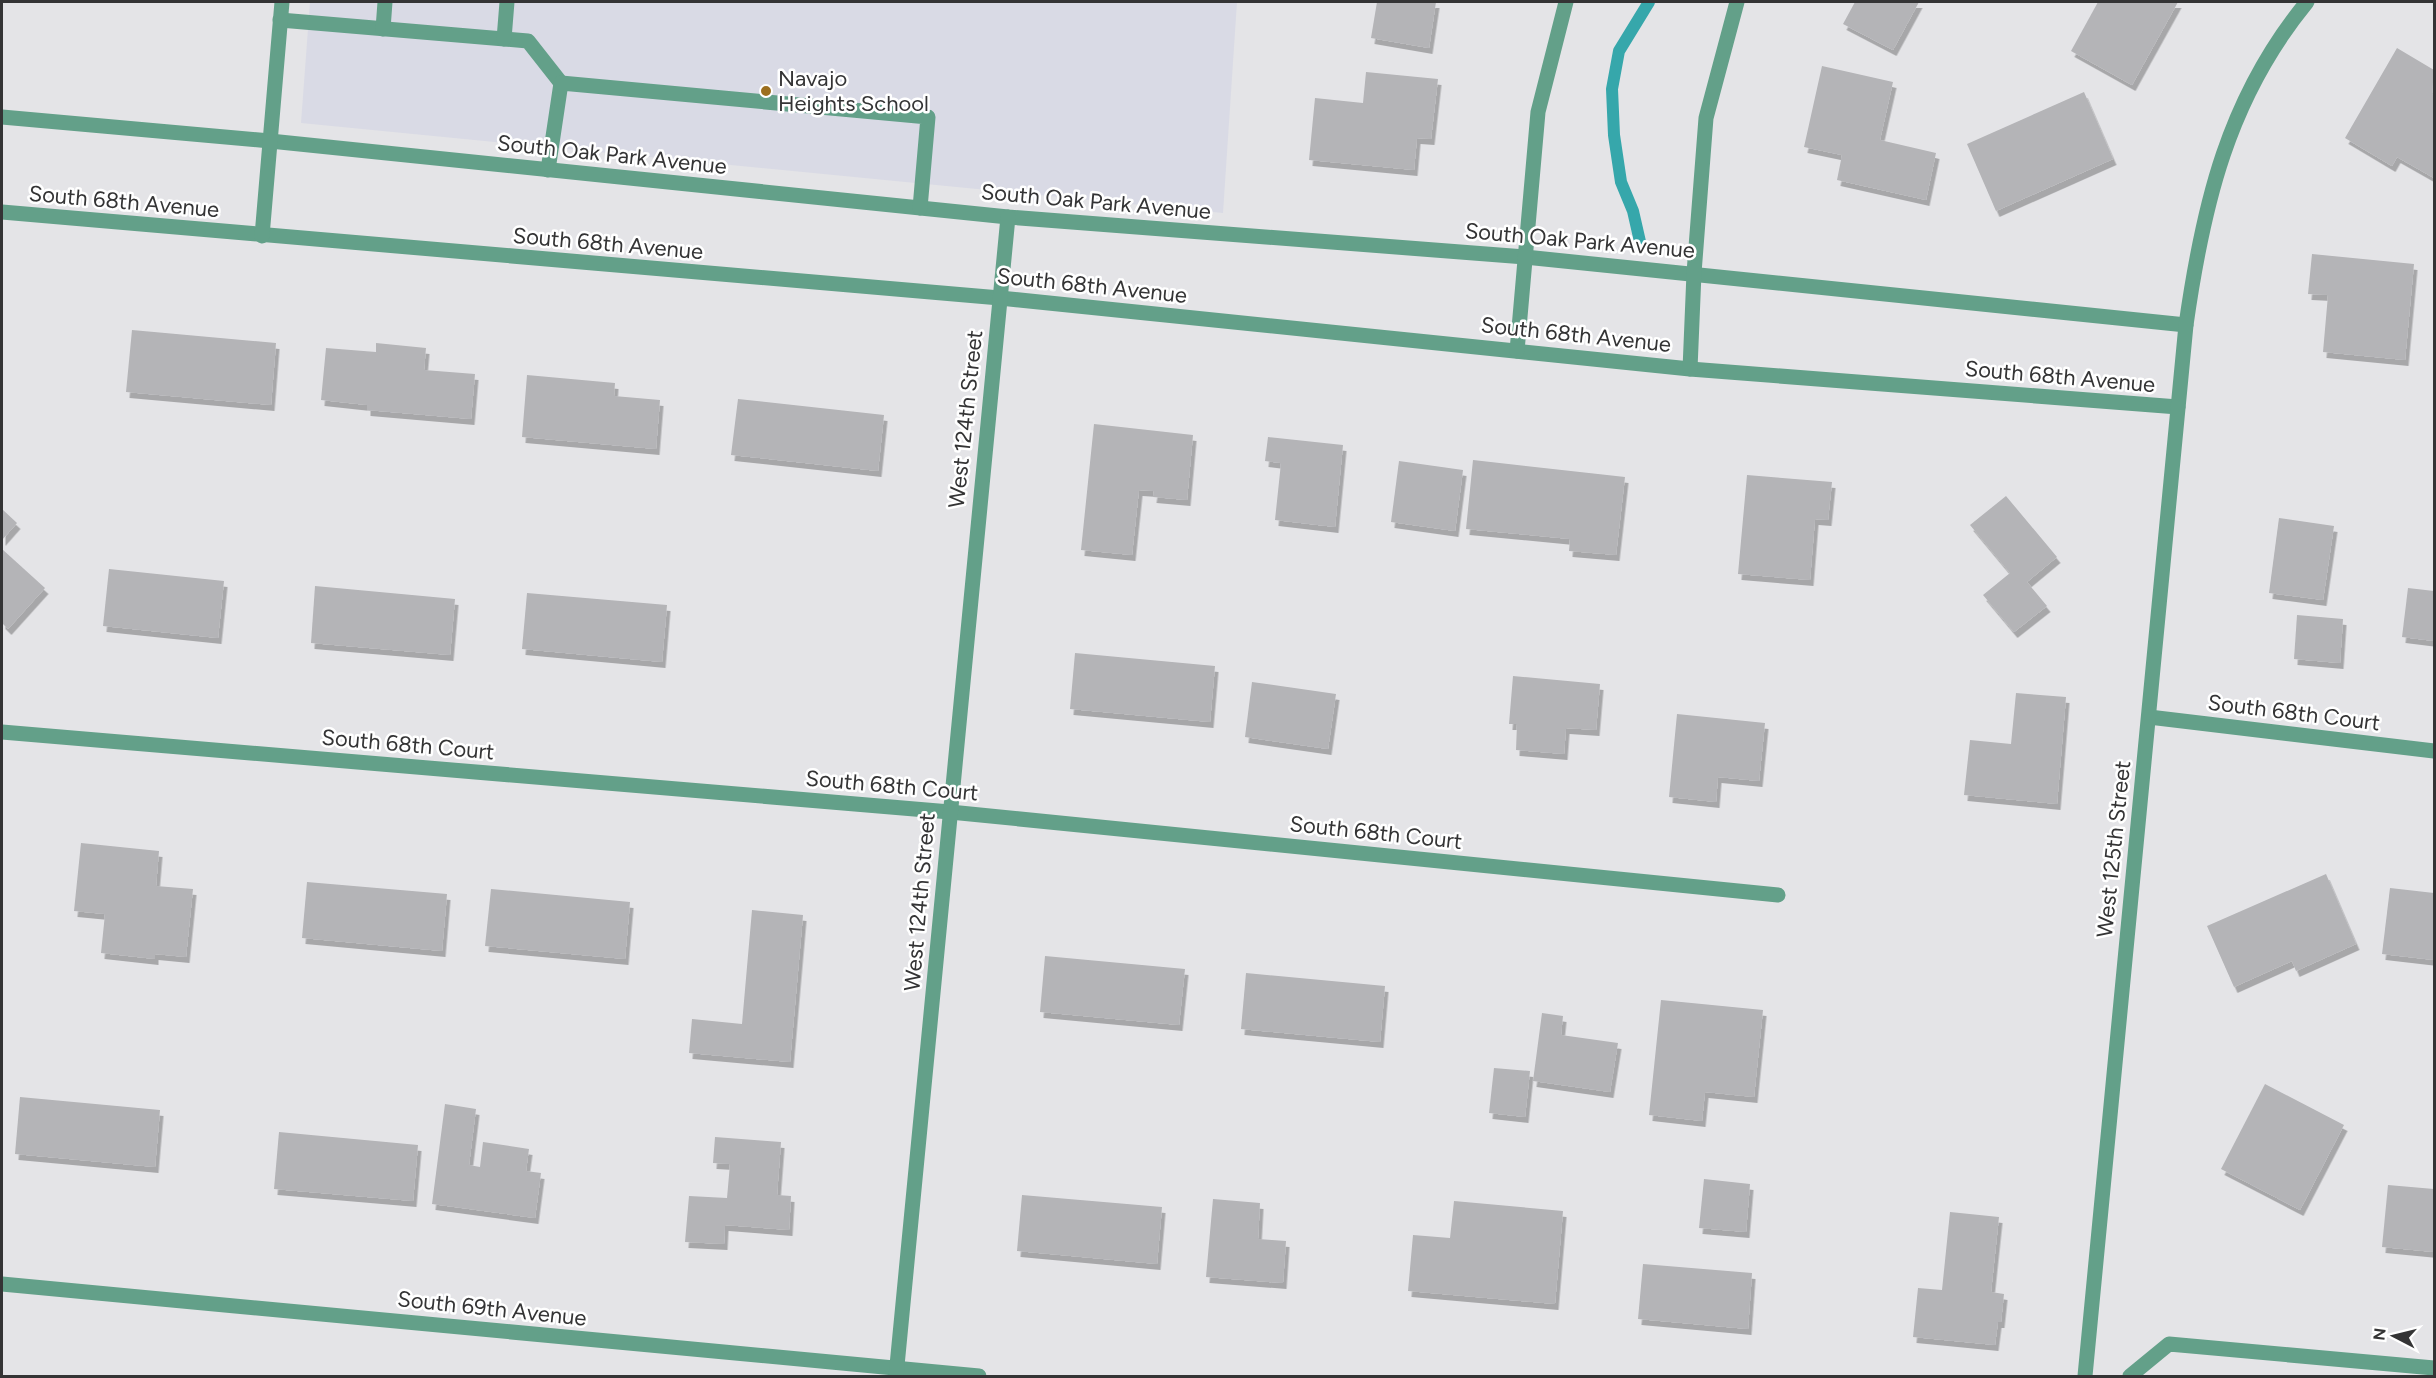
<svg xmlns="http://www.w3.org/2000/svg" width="2436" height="1378" viewBox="0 0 2436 1378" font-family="Figtree,sans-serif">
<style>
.built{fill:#d9dae5}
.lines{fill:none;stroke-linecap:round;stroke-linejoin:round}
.stream{stroke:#36a7ab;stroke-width:12}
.building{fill:#b4b4b7;filter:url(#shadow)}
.minor{stroke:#63a089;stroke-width:15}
.poi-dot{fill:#9c6f1f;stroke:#fff;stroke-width:2}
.labels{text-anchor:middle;stroke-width:5;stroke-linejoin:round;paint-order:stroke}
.poi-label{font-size:22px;fill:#343435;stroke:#fff;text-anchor:start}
.street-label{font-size:22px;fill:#343435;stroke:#fff}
</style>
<defs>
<filter id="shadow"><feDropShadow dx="3.5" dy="6" stdDeviation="0" flood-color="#0004"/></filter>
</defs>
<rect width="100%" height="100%" fill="#e4e4e7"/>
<!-- built -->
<polygon class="built" points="310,2 1237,2 1223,213 301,123"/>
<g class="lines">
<!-- stream -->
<polyline class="stream" points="1641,246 1633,211 1621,182 1614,135 1612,89 1619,51 1649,2"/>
</g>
<!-- building -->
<g class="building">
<polygon points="1377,2 1436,2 1429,48 1371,38"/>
<polygon points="1855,2 1919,2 1893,50 1843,24"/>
<polygon points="2098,2 2178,2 2132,85 2071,51"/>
<polygon points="2397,48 2434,70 2432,94 2434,95 2434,178 2397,157 2392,166 2345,138"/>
<polygon points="1822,66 1893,82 1880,140 1936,153 1926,200 1837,180 1842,155 1804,147"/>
<polygon points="1366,72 1438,79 1431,139 1417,138 1414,170 1309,160 1315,98 1363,103"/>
<polygon points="2084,92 2113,159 1996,211 1967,144"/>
<polygon points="2312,254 2414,264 2405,360 2323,352 2328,295 2308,294"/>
<polygon points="132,330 276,343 271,405 126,392"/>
<polygon points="376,343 426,348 424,370 475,374 471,419 367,410 367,405 321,400 326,348 376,352"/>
<polygon points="527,375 615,383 614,396 660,400 656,449 522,437"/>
<polygon points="738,399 884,415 878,471 731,455"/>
<polygon points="1094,424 1193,435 1187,500 1153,497 1154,491 1139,490 1132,555 1081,550"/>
<polygon points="1268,437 1343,445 1335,527 1275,520 1281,463 1265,461"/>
<polygon points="1473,460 1625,477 1616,555 1569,551 1570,539 1466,529"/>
<polygon points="1399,461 1463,470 1455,531 1391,522"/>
<polygon points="1747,475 1832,482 1828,520 1815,519 1810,580 1738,574"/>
<polygon points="2006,496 2057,557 2027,582 2047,606 2014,632 1983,595 2010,573 1970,525"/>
<polygon points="2,509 17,523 2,540"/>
<polygon points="2279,518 2334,526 2323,600 2269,593"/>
<polygon points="2,549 45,588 8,629 2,623"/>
<polygon points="109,569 224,581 218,638 103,626"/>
<polygon points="315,586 455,599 450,655 311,643"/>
<polygon points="2408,588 2434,591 2434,641 2402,637"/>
<polygon points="527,593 667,605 662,662 522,649"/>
<polygon points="2297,615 2343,619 2340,663 2294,659"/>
<polygon points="1075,653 1215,666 1210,722 1070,709"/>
<polygon points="1513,676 1600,684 1596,730 1566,728 1564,754 1516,750 1517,724 1509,724"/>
<polygon points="1252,682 1336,694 1328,749 1245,737"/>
<polygon points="2016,693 2066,697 2057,804 1964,795 1970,740 2011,744"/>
<polygon points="1677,714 1765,723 1759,781 1718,777 1716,802 1669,797"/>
<polygon points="81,843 159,851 156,886 193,889 186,957 155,954 155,959 101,953 105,914 74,911"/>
<polygon points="2326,874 2356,944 2296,971 2292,961 2234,987 2207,926"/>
<polygon points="307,882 447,894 442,951 302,938"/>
<polygon points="2390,888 2434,893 2434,960 2382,954"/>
<polygon points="491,889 630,902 625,959 485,946"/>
<polygon points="752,910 803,915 790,1062 689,1053 692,1019 742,1024"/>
<polygon points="1045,956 1185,969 1179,1025 1040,1012"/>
<polygon points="1246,973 1385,986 1380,1042 1241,1029"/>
<polygon points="1661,1000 1763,1010 1754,1097 1705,1092 1702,1121 1649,1115"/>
<polygon points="1542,1013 1563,1016 1561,1035 1618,1043 1610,1092 1533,1081"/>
<polygon points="1494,1068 1530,1071 1525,1117 1489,1113"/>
<polygon points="2265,1084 2344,1125 2300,1210 2221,1169"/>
<polygon points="20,1097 160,1110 155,1167 15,1154"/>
<polygon points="445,1104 476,1109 469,1165 480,1167 483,1142 529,1149 526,1171 541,1173 535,1218 432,1204"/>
<polygon points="279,1132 418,1145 413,1201 274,1189"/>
<polygon points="715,1137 781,1142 777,1195 791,1196 789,1230 725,1225 724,1244 685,1242 689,1196 727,1198 730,1164 713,1163"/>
<polygon points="1704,1179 1750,1184 1746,1232 1699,1228"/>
<polygon points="2388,1185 2434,1189 2434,1252 2382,1247"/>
<polygon points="1022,1195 1162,1207 1157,1264 1017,1251"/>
<polygon points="1213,1199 1260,1203 1258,1239 1286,1241 1283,1283 1206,1277"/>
<polygon points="1454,1201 1563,1211 1555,1304 1408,1291 1413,1235 1450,1238"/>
<polygon points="1950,1212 1999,1217 1991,1292 2004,1294 2001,1322 1998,1322 1995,1345 1913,1337 1918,1288 1942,1290"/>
<polygon points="1643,1264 1752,1273 1748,1329 1638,1319"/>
</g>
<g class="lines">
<!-- minor -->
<g class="minor">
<polyline points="280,20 528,41 561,83"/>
<polyline points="383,29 385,2"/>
<polyline points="504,39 507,2"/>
<polyline points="2,117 270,141 1008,217 1525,257 2186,325"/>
<polyline points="548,170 561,83 928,117 920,208"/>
<polyline points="2,212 1000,298 1690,369 2178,407"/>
<polyline points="262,236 282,2"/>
<polyline points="1517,351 1538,112 1566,2"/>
<polyline points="1690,369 1694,273 1706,118 1737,2"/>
<polyline points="2149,717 2434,751"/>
<polyline points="2,732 950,812 1778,895"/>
<polyline points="2,1284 979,1376"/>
<polyline points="896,1376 1008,217"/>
<path d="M 2085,1376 L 2186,325 C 2203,205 2228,98 2307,2"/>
<polyline points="2130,1376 2169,1344 2434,1368"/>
</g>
</g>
<!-- markers -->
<circle class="poi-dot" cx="766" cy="91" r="6"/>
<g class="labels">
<!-- poi labels -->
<g class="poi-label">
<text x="778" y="86">Navajo<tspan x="778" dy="25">Heights School</tspan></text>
</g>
<!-- street labels -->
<g class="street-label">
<text transform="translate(612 154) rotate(6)" y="8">South Oak Park Avenue</text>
<text transform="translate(124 201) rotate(5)" y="8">South 68th Avenue</text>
<text transform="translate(1096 201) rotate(5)" y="8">South Oak Park Avenue</text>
<text transform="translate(1580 240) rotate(5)" y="8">South Oak Park Avenue</text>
<text transform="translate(608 243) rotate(5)" y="8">South 68th Avenue</text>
<text transform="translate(1092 285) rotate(6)" y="8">South 68th Avenue</text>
<text transform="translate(1576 334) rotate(6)" y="8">South 68th Avenue</text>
<text transform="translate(2060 376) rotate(5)" y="8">South 68th Avenue</text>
<text transform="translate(965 419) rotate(-84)" y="8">West 124th Street</text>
<text transform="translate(2294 712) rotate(7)" y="8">South 68th Court</text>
<text transform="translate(408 744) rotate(5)" y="8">South 68th Court</text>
<text transform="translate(892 785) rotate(5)" y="8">South 68th Court</text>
<text transform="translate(1376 832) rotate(6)" y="8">South 68th Court</text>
<text transform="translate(2113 849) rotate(-84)" y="8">West 125th Street</text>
<text transform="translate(919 902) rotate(-85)" y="8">West 124th Street</text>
<text transform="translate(492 1308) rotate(6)" y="8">South 69th Avenue</text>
</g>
</g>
<!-- border -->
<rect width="2436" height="1378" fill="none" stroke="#343435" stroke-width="6"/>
<!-- north arrow -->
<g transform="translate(2394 1336) rotate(277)" stroke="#ffffff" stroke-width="4.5" paint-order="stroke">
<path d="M0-4.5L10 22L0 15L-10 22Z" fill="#343435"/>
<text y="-9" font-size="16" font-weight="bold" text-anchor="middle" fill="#343435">N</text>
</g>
</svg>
